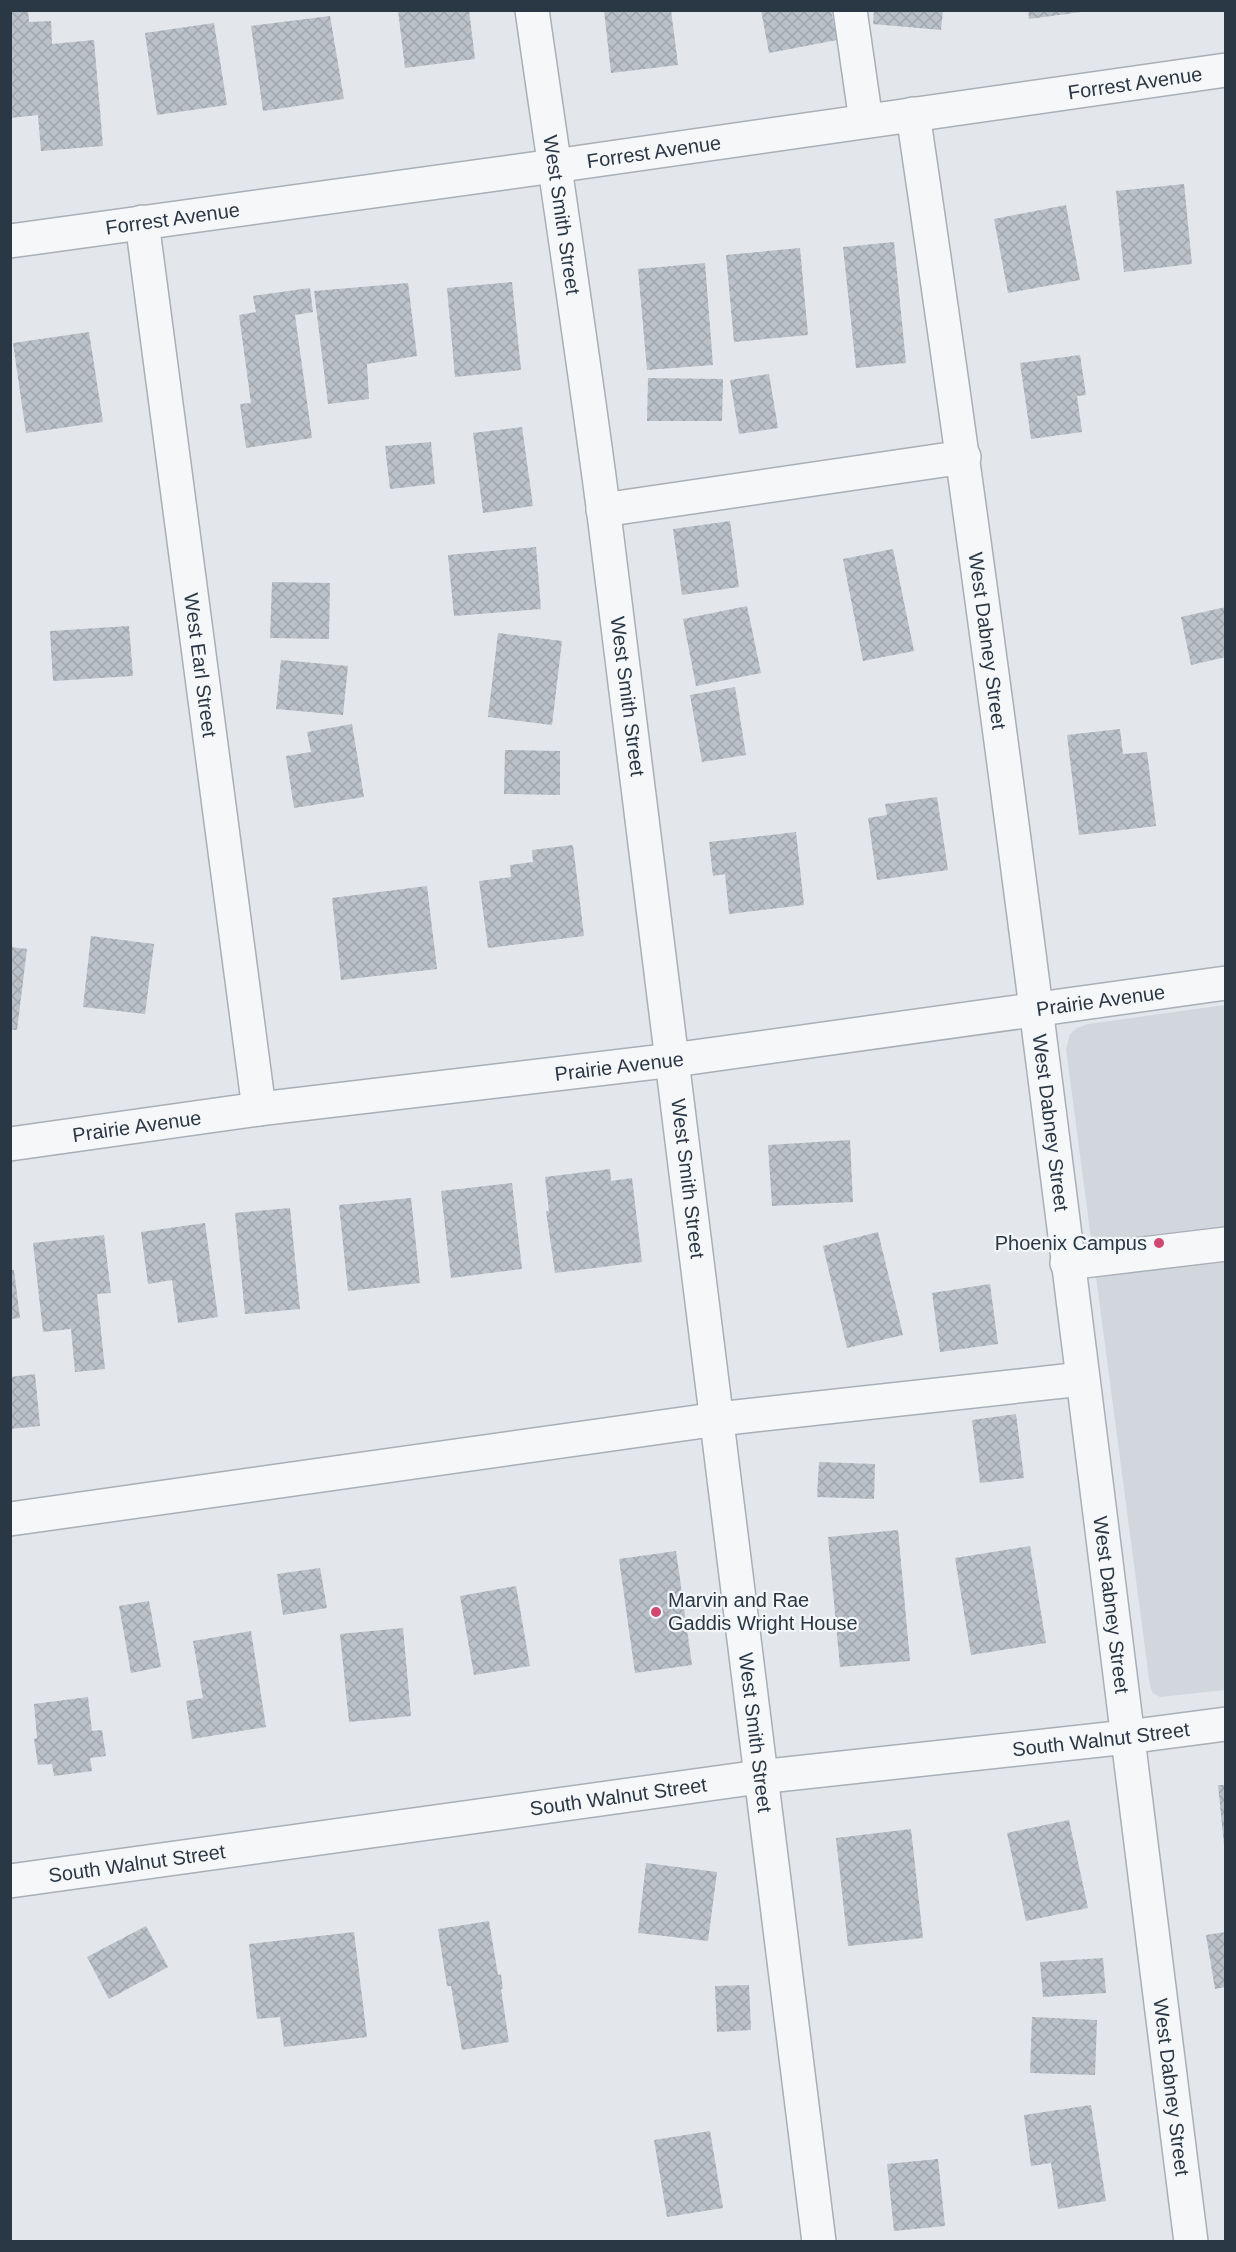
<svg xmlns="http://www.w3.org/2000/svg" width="1236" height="2252" viewBox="0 0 1236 2252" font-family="Arial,sans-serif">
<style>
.built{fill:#d1d7dd}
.building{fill:url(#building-cross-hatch)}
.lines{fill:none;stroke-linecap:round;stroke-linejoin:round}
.minor-casing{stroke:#a8afb6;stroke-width:36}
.minor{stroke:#f6f7f9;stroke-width:33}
.poi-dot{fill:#d04872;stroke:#f3f6f8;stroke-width:2}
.labels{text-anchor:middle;stroke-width:4.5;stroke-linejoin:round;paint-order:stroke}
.street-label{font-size:20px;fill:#2a3744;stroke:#f3f6f8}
.poi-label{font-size:20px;fill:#2a3744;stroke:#f3f6f8;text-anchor:end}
</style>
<defs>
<pattern id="building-cross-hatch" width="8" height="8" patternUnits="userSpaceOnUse" patternTransform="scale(1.5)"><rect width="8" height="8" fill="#bac1c9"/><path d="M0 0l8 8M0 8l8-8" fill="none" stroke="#a0a6ae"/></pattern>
</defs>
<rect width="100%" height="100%" fill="#e3e7eb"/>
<!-- built -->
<polygon class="built" points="1225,1005 1225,1690 1160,1697 1153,1693 1150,1686 1066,1049 1070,1034 1077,1028 1088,1024"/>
<!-- building -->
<g class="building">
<polygon points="10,10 28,10 29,22 51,21 52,44 94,40 103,146 41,151 38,115 10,118"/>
<polygon points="398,10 469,10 475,59 405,68"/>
<polygon points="604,10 671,10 678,65 611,73"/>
<polygon points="761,10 831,10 837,40 769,53"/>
<polygon points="874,10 943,10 941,30 873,24"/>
<polygon points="1028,10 1081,10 1081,12 1029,19"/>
<polygon points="330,16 344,99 263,111 251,26"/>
<polygon points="214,23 227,105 157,115 145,33"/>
<polygon points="1184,184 1192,264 1124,272 1116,191"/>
<polygon points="1066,205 1080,280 1008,293 994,219"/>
<polygon points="894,242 906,363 856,368 843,247"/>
<polygon points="800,248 808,335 734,342 726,255"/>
<polygon points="705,263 713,365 647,370 638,269"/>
<polygon points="512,282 521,370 455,377 447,288"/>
<polygon points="408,283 417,356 367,364 369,399 328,404 314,291"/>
<polygon points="310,288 313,312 295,315 312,438 246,448 240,404 251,403 239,315 256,312 253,296"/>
<polygon points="89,332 103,422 26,433 13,343"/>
<polygon points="1080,355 1086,395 1077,396 1082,432 1031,439 1020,363"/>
<polygon points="769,374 778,428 739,434 730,380"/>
<polygon points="648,378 723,379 722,421 647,421"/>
<polygon points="522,427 533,506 483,513 473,433"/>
<polygon points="431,442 435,484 390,489 385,446"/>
<polygon points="730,521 739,587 682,595 673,529"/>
<polygon points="536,547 541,609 454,616 448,555"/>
<polygon points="893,549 914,651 863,661 843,559"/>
<polygon points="272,582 330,583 329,639 270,638"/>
<polygon points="747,606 761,673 696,686 683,619"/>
<polygon points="1226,607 1226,657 1191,665 1181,617"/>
<polygon points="129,626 133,676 53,681 50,631"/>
<polygon points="498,633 562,641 552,725 488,717"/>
<polygon points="281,660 348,666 343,715 276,709"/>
<polygon points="735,687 746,755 702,762 690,695"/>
<polygon points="352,724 364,797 294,808 286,756 311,752 307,732"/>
<polygon points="1120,729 1123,754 1147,752 1156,826 1079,835 1067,735"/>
<polygon points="505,750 560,751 560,795 504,794"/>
<polygon points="937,797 948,870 877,880 868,818 887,815 885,804"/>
<polygon points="796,832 804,905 729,914 725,874 713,876 709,842"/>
<polygon points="573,845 584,936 488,948 479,881 511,877 510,865 533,862 532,850"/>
<polygon points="427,886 437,969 341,980 332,898"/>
<polygon points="91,936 154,944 145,1014 83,1007"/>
<polygon points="10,947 27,949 17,1030 10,1030"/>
<polygon points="850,1140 853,1202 772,1206 768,1145"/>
<polygon points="610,1169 611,1181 632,1178 642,1262 555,1273 546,1211 549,1211 545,1177"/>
<polygon points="512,1183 522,1269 451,1278 441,1191"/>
<polygon points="411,1198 420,1283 348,1291 339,1205"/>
<polygon points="290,1208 300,1309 245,1314 235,1213"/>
<polygon points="205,1223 218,1317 178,1323 172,1280 148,1284 141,1232"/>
<polygon points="878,1232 903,1335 847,1348 823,1246"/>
<polygon points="104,1235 111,1293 97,1294 105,1369 75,1372 71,1329 43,1332 33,1243"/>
<polygon points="10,1270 14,1270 20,1318 10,1319"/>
<polygon points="990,1284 998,1344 940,1352 932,1293"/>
<polygon points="35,1374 40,1426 10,1429 10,1377"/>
<polygon points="1016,1414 1024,1478 980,1483 972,1420"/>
<polygon points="819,1462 875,1464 874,1499 817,1497"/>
<polygon points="898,1530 910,1661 840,1667 828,1537"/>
<polygon points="1030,1546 1046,1643 971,1655 955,1558"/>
<polygon points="676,1551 692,1665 635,1673 619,1559"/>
<polygon points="320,1568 327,1608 283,1615 277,1574"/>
<polygon points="516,1586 530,1666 474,1675 460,1596"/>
<polygon points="149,1601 161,1667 131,1673 119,1606"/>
<polygon points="403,1628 411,1716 349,1722 340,1634"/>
<polygon points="251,1631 266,1727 192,1739 186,1701 203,1698 193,1641"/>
<polygon points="88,1697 92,1731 102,1730 106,1756 90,1758 92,1771 54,1776 52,1764 38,1765 34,1739 37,1738 34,1704"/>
<polygon points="1218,1785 1226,1785 1226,1845 1224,1845"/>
<polygon points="1069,1820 1088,1908 1026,1921 1007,1833"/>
<polygon points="911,1829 923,1938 848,1946 836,1838"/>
<polygon points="646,1863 717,1872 708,1941 638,1933"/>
<polygon points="489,1921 498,1975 501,1974 503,1989 501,1989 509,2042 462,2050 451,1986 447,1986 438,1929"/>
<polygon points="146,1926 168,1967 109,1999 87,1957"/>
<polygon points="354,1932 367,2037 284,2047 280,2017 257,2019 249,1944"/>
<polygon points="1226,1932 1226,1987 1215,1989 1206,1935"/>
<polygon points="1103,1958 1106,1993 1043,1997 1040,1962"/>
<polygon points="749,1985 751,2030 717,2032 715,1986"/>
<polygon points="1032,2017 1097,2020 1095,2075 1030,2073"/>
<polygon points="1091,2105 1106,2201 1058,2209 1051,2163 1031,2166 1024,2115"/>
<polygon points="710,2131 723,2208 667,2217 654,2140"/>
<polygon points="938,2159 945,2226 894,2231 887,2164"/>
</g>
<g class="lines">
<defs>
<g id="minor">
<path id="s1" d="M 532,10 C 556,178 582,346 604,514 C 680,1089 745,1666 819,2242"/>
<polyline points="850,10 866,121"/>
<path id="s2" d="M 913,114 C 1018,821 1101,1532 1191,2242"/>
<path id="s3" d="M 142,222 L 259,1109"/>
<path id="s4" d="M 10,241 L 554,166 L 1226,70"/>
<polyline points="603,510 964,457"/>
<path id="s5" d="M 10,1144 L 259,1109 L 673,1060 L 1226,983"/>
<polyline points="1067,1263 1226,1244"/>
<polyline points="10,1519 718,1419 1082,1379"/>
<path id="s6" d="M 10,1881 L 759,1777 L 1127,1737 L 1226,1724"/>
</g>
</defs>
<!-- minor casing -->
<use href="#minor" class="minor-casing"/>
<!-- minor -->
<use href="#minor" class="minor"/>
</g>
<!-- markers -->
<g class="poi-dot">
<circle cx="1159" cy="1243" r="6"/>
<circle cx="656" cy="1612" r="6"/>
</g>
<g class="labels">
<!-- street labels -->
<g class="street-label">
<text dy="7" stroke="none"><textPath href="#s4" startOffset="1136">Forrest Avenue</textPath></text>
<text dy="7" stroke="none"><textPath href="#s4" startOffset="650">Forrest Avenue</textPath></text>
<text dy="7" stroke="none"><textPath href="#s1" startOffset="207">West Smith Street</textPath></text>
<text dy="7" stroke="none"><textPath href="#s4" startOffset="164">Forrest Avenue</textPath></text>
<text dy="7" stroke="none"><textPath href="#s2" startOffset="532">West Dabney Street</textPath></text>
<text dy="7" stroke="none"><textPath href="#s3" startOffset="447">West Earl Street</textPath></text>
<text dy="7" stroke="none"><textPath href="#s1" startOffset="693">West Smith Street</textPath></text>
<text dy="7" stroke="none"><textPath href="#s5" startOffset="1100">Prairie Avenue</textPath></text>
<text dy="7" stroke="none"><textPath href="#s5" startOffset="614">Prairie Avenue</textPath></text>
<text dy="7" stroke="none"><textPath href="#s2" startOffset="1018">West Dabney Street</textPath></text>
<text dy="7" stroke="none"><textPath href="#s5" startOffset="128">Prairie Avenue</textPath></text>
<text dy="7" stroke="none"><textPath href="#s1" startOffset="1179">West Smith Street</textPath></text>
<text dy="7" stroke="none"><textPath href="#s2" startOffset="1504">West Dabney Street</textPath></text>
<text dy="7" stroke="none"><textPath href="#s1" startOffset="1737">West Smith Street</textPath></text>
<text dy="7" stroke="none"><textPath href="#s6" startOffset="1100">South Walnut Street</textPath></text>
<text dy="7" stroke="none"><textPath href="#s6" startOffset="614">South Walnut Street</textPath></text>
<text dy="7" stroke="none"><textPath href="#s6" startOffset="128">South Walnut Street</textPath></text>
<text dy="7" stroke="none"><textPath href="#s2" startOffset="1990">West Dabney Street</textPath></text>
</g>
<!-- poi labels -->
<g class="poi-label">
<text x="1147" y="1250">Phoenix Campus</text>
<text x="668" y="1607" text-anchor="start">Marvin and Rae<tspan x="668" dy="23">Gaddis Wright House</tspan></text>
</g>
</g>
<!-- border -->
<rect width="1236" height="2252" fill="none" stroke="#2a3744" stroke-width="24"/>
</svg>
